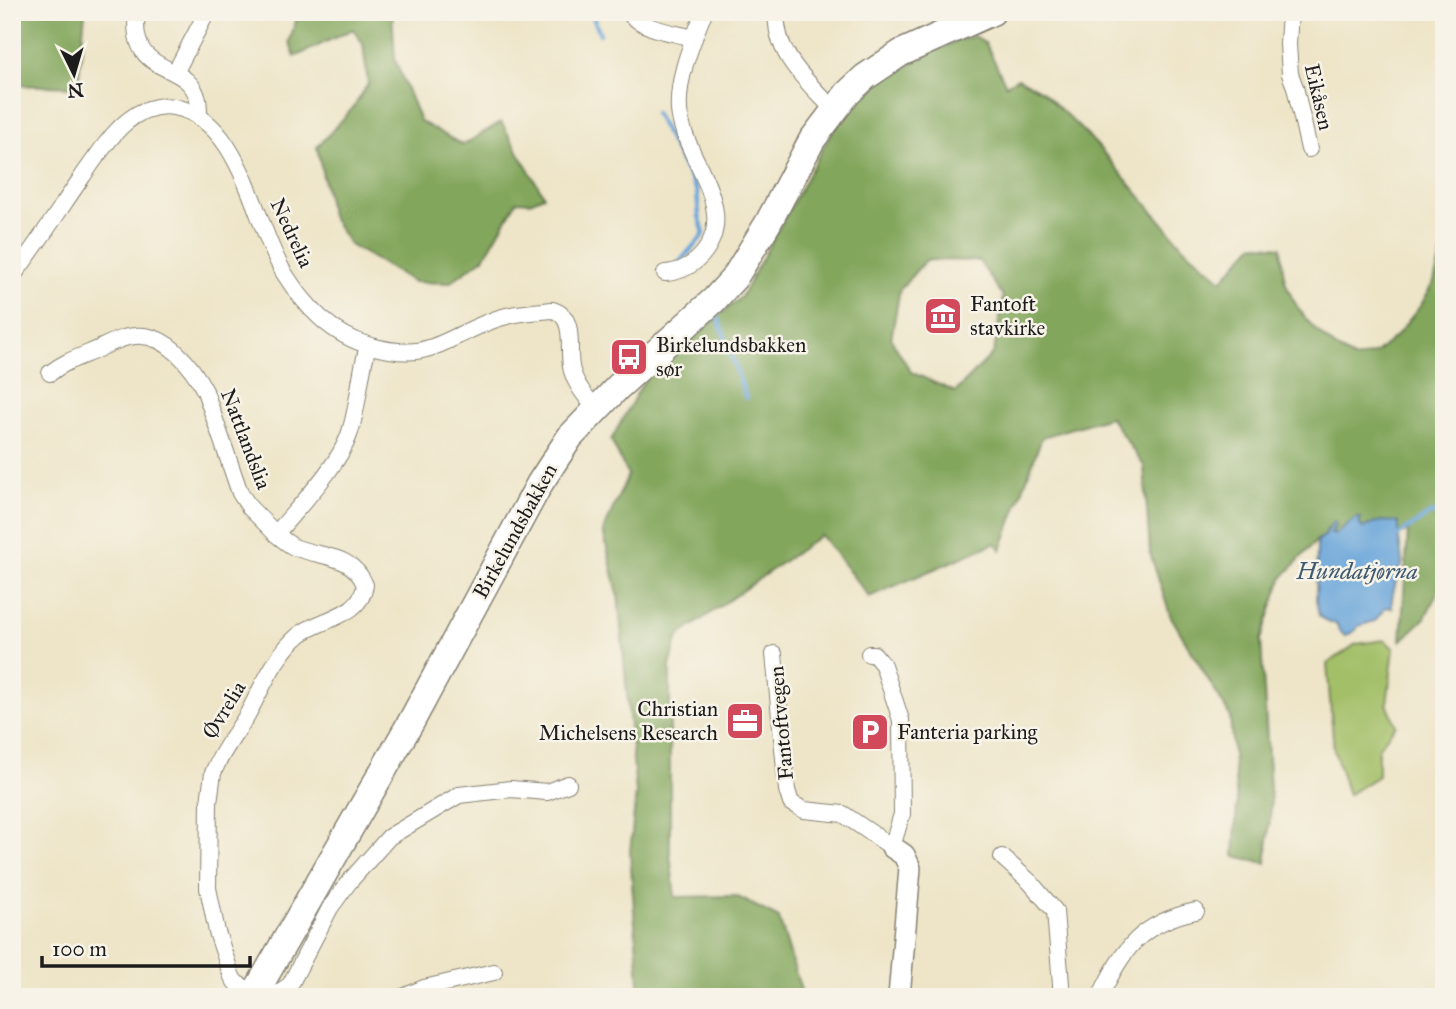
<svg xmlns="http://www.w3.org/2000/svg" width="1456" height="1009" viewBox="0 0 1456 1009" font-family="'IM FELL Great Primer',serif">
<style>
.green{fill:#a3bf67;stroke:#606e42;stroke-width:2}
.forest{fill:#82a65c;stroke:#4f613c;stroke-width:2;fill-rule:evenodd}
.water{fill:#69a5da;stroke:#42607b;stroke-width:2}
.lines{fill:none;stroke-linecap:round;stroke-linejoin:round}
.stream{stroke:#69a5da;stroke-width:4.5}
.minor-casing{stroke:#858072;stroke-width:18}
.tertiary-casing{stroke:#858072;stroke-width:24}
.primary-casing{stroke:#858072;stroke-width:29}
.minor{stroke:#fff;stroke-width:16}
.tertiary{stroke:#fff;stroke-width:21}
.primary{stroke:#fff;stroke-width:26}
.labels{text-anchor:middle;stroke-width:5;stroke-linejoin:round;paint-order:stroke}
.street-label{font-size:21px;fill:#1c1c1c;stroke:#f7f3e8}
.poi-label{font-size:21px;fill:#1c1c1c;stroke:#f7f3e8;text-anchor:start}
.water-label{font-size:23px;font-style:italic;fill:#3f5a71;stroke:#f7f3e8}
</style>
<rect width="100%" height="100%" fill="#f7f3e8"/>
<filter id="ink" filterUnits="userSpaceOnUse"><feTurbulence type="fractalNoise" baseFrequency=".0143" numOctaves="2"/><feDisplacementMap in="SourceGraphic" scale="14" xChannelSelector="R" yChannelSelector="G"/><feConvolveMatrix kernelMatrix="1 2 1 2 8 2 1 2 1" color-interpolation-filters="sRGB"/></filter>
<filter id="wash" filterUnits="userSpaceOnUse"><feTurbulence type="fractalNoise" baseFrequency=".00686" numOctaves="4" result="noise"/><feDisplacementMap in="SourceGraphic" scale="28" xChannelSelector="R" yChannelSelector="G"/><feGaussianBlur stdDeviation="1.57" result="paint"/><feColorMatrix in="noise" values="0 0 0 0 0 0 0 0 0 0 0 0 0 0 0 0 0 1.4 0 .05"/><feComposite in="paint" operator="in"/></filter>
<g filter="url(#wash)">
<rect width="100%" height="100%" fill="#eee5c8"/>
<!-- green -->
<polygon class="green" points="1385,640 1394,649 1387,704 1396,725 1378,748 1378,776 1348,795 1334,750 1327,664 1356,644"/>
<!-- forest -->
<g class="forest">
<polygon points="12,12 85,12 78,87 12,85"/>
<polygon points="299,12 392,12 395,60 420,121 463,145 501,122 544,196 530,202 517,201 484,258 449,283 414,282 350,245 331,216 317,147 353,108 368,84 363,44 353,29 295,57 289,42"/>
<path d="M 974,36 L 986,44 L 1006,85 L 1018,78 L 1042,91 L 1096,144 L 1183,247 L 1222,280 L 1254,244 L 1281,247 C 1282,259 1282,275 1287,286 C 1298,316 1327,345 1355,359 L 1376,353 L 1397,335 L 1421,305 L 1434,281 L 1444,245 L 1444,579 L 1425,618 L 1401,641 L 1408,531 L 1397,536 L 1362,528 L 1357,517 L 1334,535 L 1331,534 L 1335,527 L 1327,529 L 1325,536 L 1317,540 L 1282,578 L 1261,640 L 1271,806 L 1266,863 L 1234,856 L 1237,803 L 1230,716 L 1170,615 L 1150,553 L 1144,466 L 1110,417 L 1042,437 L 1001,550 L 995,543 L 869,597 L 821,535 L 681,634 L 677,640 L 670,666 L 670,853 L 675,897 L 736,896 L 779,918 L 803,997 L 640,997 L 630,852 L 636,793 L 618,594 L 603,531 L 628,475 L 611,440 L 646,377 L 741,297 L 837,122 L 873,85 L 899,68 L 958,40 ZM 926,260 L 979,261 L 1003,296 L 994,352 L 955,392 L 911,372 L 891,339 L 900,289 Z"/>
</g>
<!-- water -->
<path class="water" d="M 1357,517 L 1361,518 L 1359,522 L 1362,528 L 1381,521 L 1398,522 C 1397,538 1402,550 1402,565 C 1402,567 1398,574 1398,576 C 1395,585 1390,600 1392,608 L 1386,607 L 1375,621 L 1358,626 L 1356,630 L 1346,636 L 1340,632 L 1336,623 L 1329,623 L 1319,616 L 1316,600 L 1317,540 L 1325,536 L 1333,521 L 1336,522 L 1331,534 L 1334,535 Z"/>
<g class="lines">
<!-- stream -->
<g class="stream">
<polyline points="591,12 600,34"/>
<polyline points="655,113 697,191 699,216 704,234 677,265"/>
<polyline points="717,315 746,398"/>
<polyline points="1397,536 1430,514 1444,511"/>
</g>
</g>
</g>
<g filter="url(#ink)">
<g class="lines">
<defs>
<g id="minor">
<path d="M 137,12 C 128,80 189,58 198,100 C 199,105 199,111 199,117"/>
<path d="M 628,12 C 644,30 671,32 694,38"/>
<path d="M 777,12 C 773,53 808,82 833,109"/>
<polyline points="1290,12 1288,44 1290,74 1295,87 1309,149"/>
<polyline points="175,73 207,12"/>
<path d="M 665,273 C 680,272 692,266 702,255 C 741,209 683,158 679,110 C 677,77 692,43 704,12"/>
<path d="M 12,277 C 37,245 59,210 82,177 C 95,159 108,138 125,123 C 139,111 156,104 174,107 C 241,118 254,224 284,273 C 305,306 331,335 371,346 C 429,362 441,340 491,321 C 510,313 533,312 553,310 C 578,318 566,351 572,371 C 576,385 586,397 596,409"/>
<path d="M 50,373 C 63,363 74,359 89,353 C 104,347 119,337 135,336 C 167,333 192,366 205,391 L 240,493 L 250,508 L 276,534 C 298,507 338,467 349,435 C 359,406 359,375 368,346"/>
<polyline points="774,654 787,790 791,803 804,810 843,814 892,847 902,814 901,720 883,665 874,654 869,654"/>
<polyline points="1002,857 1030,882 1055,911 1062,997"/>
<path d="M 262,997 L 236,983 L 232,977 L 217,932 L 208,888 L 209,802 L 213,773 C 221,752 235,735 246,717 C 262,689 274,656 299,635 C 321,618 361,617 365,585 C 352,553 321,558 294,547 C 288,544 282,539 276,534"/>
<polyline points="272,997 290,985 330,908 349,882 389,837 459,795 511,789 547,792 568,784"/>
<polyline points="403,997 424,988 494,972"/>
<path d="M 1100,997 C 1122,949 1142,922 1196,911"/>
</g>
<polyline id="tertiary" points="892,847 904,855 910,868 899,997"/>
<polyline id="primary" points="253,997 411,722 540,483 570,437 618,387 714,300 735,277 768,223 812,140 847,94 865,77 901,53 992,12"/>
</defs>
<!-- minor casing -->
<use href="#minor" class="minor-casing"/>
<!-- tertiary casing -->
<use href="#tertiary" class="tertiary-casing"/>
<!-- primary casing -->
<use href="#primary" class="primary-casing"/>
<!-- minor -->
<use href="#minor" class="minor"/>
<!-- tertiary -->
<use href="#tertiary" class="tertiary"/>
<!-- primary -->
<use href="#primary" class="primary"/>
</g>
</g>
<!-- icons -->
<defs>
<symbol id="museum-square" viewBox="-11 -11 22 22"><rect x="-9" y="-9" width="18" height="18" rx="4" fill="#d1495b" stroke="#f7f3e8"/><path d="M0-6L6-3V-2H-6V-3ZM-5-1h2V3h-2ZM-1-1h2V3h-2ZM3-1h2V3H3ZM-6 4H6V6H-6Z" fill="#fff"/></symbol>
<symbol id="bus-square" viewBox="-11 -11 22 22"><rect x="-9" y="-9" width="18" height="18" rx="4" fill="#d1495b" stroke="#f7f3e8"/><path d="M-5-6H5V4H4V6H2V4H-2V6H-4V4H-5ZM-3.5-4V0h7V-4ZM-3.5 1.2v1.5H-2V1.2ZM2 1.2v1.5H3.5V1.2Z" fill="#fff"/></symbol>
<symbol id="office-square" viewBox="-11 -11 22 22"><rect x="-9" y="-9" width="18" height="18" rx="4" fill="#d1495b" stroke="#f7f3e8"/><path d="M-6-3h4V-5.5h4V-3h4V5H-6ZM-1-4.5V-3h2v-1.5ZM-6 0V1H6V0Z" fill="#fff"/></symbol>
<symbol id="parking-square" viewBox="-11 -11 22 22"><rect x="-9" y="-9" width="18" height="18" rx="4" fill="#d1495b" stroke="#f7f3e8"/><path d="M-3.5-5.5H1a3.5 3.5 0 0 1 0 7H-1V5.5H-3.5ZM-1-3.4V-.6H.8a1.4 1.4 0 0 0 0-2.8Z" fill="#fff"/></symbol>
</defs>
<g fill-rule="evenodd">
<use href="#museum-square" x="921" y="294" width="44" height="44"/>
<use href="#bus-square" x="607" y="335" width="44" height="44"/>
<use href="#office-square" x="723" y="699" width="44" height="44"/>
<use href="#parking-square" x="848" y="710" width="44" height="44"/>
</g>
<g class="labels">
<!-- street labels -->
<g class="street-label">
<text transform="translate(1319 97) rotate(77)" y="7">Eikåsen</text>
<text transform="translate(292 233) rotate(65)" y="7">Nedrelia</text>
<text transform="translate(246 439) rotate(69)" y="7">Nattlandslia</text>
<text transform="translate(515 531) rotate(-61)" y="7">Birkelundsbakken</text>
<text transform="translate(224 710) rotate(-59)" y="7">Øvrelia</text>
<text transform="translate(781 723) rotate(-95)" y="7">Fantoftvegen</text>
</g>
<!-- poi labels -->
<g class="poi-label">
<text x="970" y="311">Fantoft<tspan x="970" dy="24">stavkirke</tspan></text>
<text x="656" y="352">Birkelundsbakken<tspan x="656" dy="24">sør</tspan></text>
<text x="718" y="716" text-anchor="end">Christian<tspan x="718" dy="24">Michelsens Research</tspan></text>
<text x="897" y="739">Fanteria parking</text>
</g>
<!-- water labels -->
<g class="water-label">
<text x="1357" y="579">Hundatjørna</text>
</g>
</g>
<!-- margin -->
<rect width="1456" height="1009" fill="none" stroke="#f7f3e8" stroke-width="42"/>
<!-- north arrow -->
<g transform="translate(74 74) rotate(175)" stroke="#f7f3e8" stroke-width="5" paint-order="stroke">
<path d="M0-5L12 26L0 18L-12 26Z" fill="#1c1c1c"/>
<text y="-10" font-size="19" font-weight="bold" text-anchor="middle" fill="#1c1c1c">N</text>
</g>
<!-- scale -->
<path d="M42 956v10h208v-10" fill="none" stroke="#1c1c1c" stroke-width="3.5"/>
<text x="52" y="956" font-size="21" fill="#1c1c1c" stroke="#f7f3e8" stroke-width="5" paint-order="stroke">100 m</text>
</svg>
